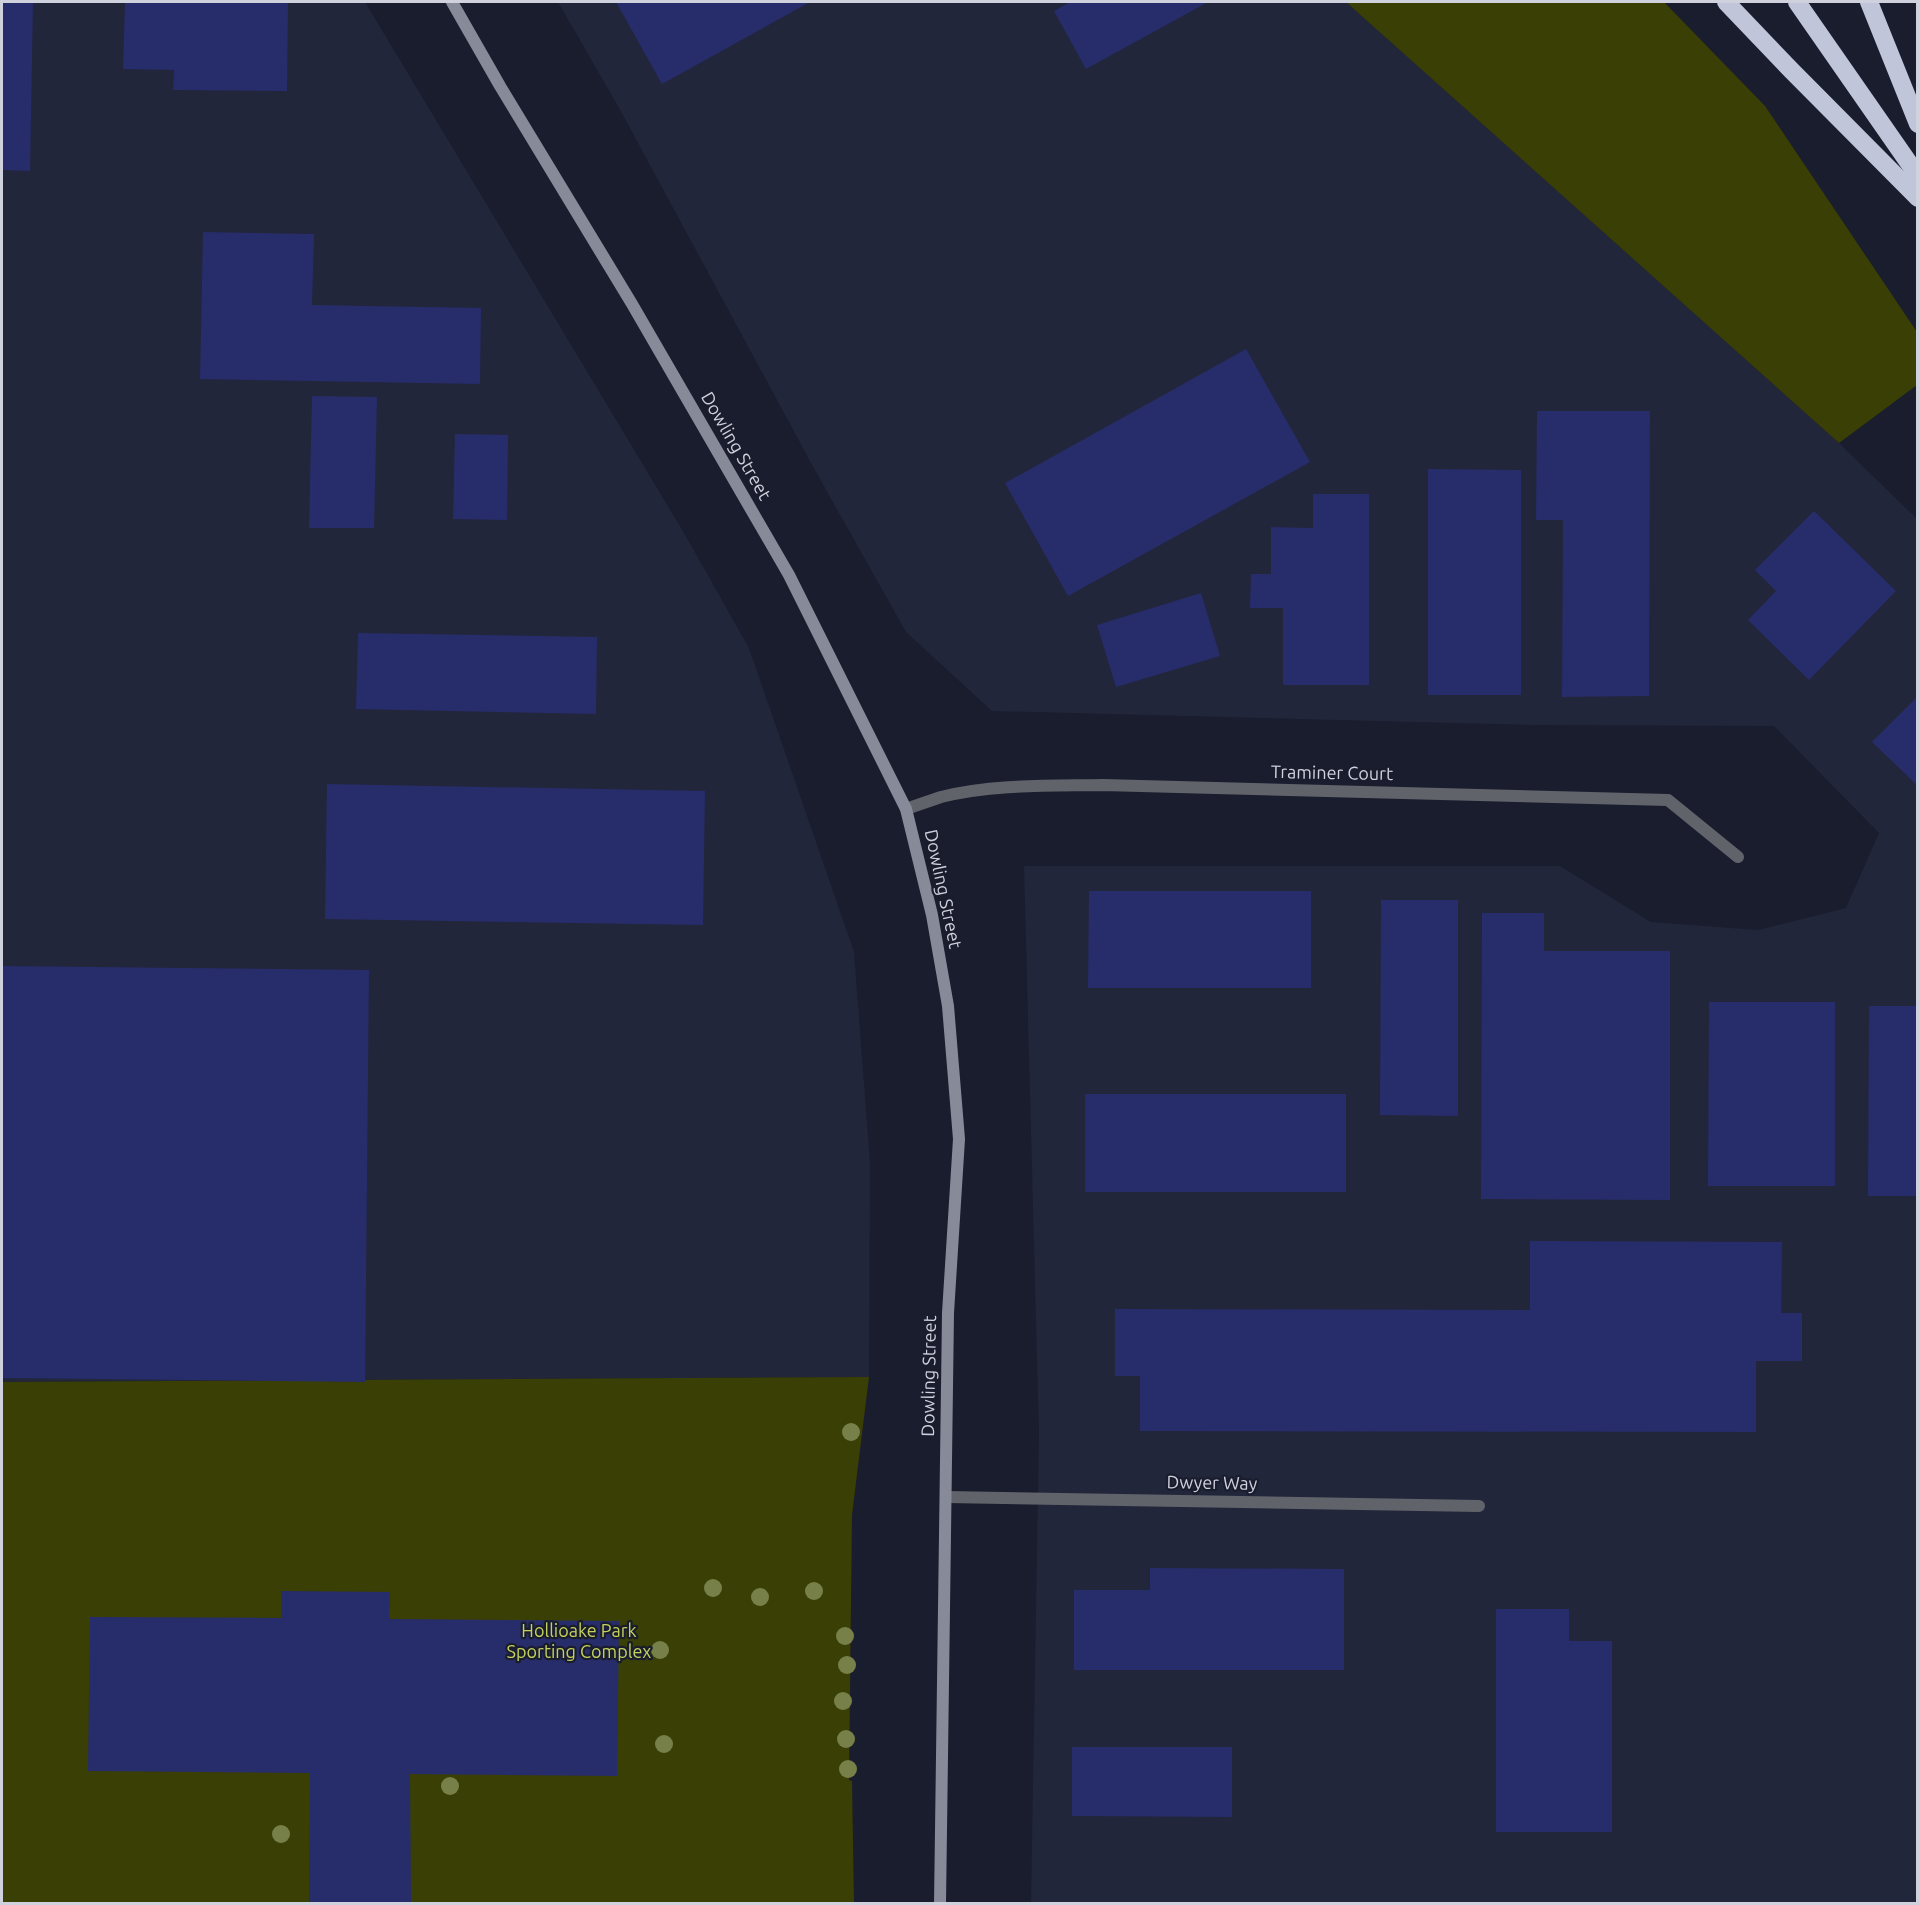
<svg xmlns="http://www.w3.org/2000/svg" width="1919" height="1905" viewBox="0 0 1919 1905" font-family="Ubuntu,sans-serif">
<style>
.built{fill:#22263a}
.green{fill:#3a3f05}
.building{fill:#272c6b}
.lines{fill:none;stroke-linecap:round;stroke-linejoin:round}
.street{stroke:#61636b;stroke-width:12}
.secondary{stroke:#878a98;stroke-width:12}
.highway{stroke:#c0c5da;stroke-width:18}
.tree{fill:#788049}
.labels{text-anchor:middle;stroke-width:4.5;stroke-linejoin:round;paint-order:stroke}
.street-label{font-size:18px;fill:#cfd1dc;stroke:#1a1d2d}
.park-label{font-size:18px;fill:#c4d160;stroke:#1a1d2d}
</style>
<rect width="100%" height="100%" fill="#1a1d2d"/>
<!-- built -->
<g class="built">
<polygon points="2,2 365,2 684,533 749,648 854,952 870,1163 869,1377 2,1382"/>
<polygon points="558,2 1346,2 1839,443 1917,519 1917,1903 1031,1903 1039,1434 1024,866 1560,866 1651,922 1758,930 1846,908 1879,833 1774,726 1532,725 992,711 906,632 816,472 618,106"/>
</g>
<!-- green -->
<g class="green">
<polygon points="1346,2 1664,2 1765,106 1917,332 1917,385 1839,443"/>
<polygon points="869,1377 852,1515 849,1780 852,1781 854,1903 2,1903 2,1382"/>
</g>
<!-- building -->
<g class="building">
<polygon points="2,2 33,2 30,171 2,170"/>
<polygon points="125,2 288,3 287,91 173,90 174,70 123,69"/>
<polygon points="616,2 810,2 662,84"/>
<polygon points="1070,2 1208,2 1086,69 1054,11"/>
<polygon points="203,232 314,234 312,305 481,308 480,384 200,379"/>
<polygon points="1246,349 1310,462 1068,596 1005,483"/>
<polygon points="312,396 377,397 374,528 309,528"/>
<polygon points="1537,411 1650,411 1649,696 1562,697 1563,520 1536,520"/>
<polygon points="455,434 508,435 507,520 453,519"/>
<polygon points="1428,469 1521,470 1521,695 1428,695"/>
<polygon points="1313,494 1369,494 1369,685 1283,685 1283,608 1250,608 1251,574 1271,574 1271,527 1313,528"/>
<polygon points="1814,511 1896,591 1809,680 1748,620 1776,591 1755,570"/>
<polygon points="1201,593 1220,656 1116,687 1097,625"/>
<polygon points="358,633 597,637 596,714 356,709"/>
<polygon points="1918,696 1918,786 1872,742"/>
<polygon points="327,784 705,791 703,925 325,919"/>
<polygon points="1089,891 1311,891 1311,988 1088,988"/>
<polygon points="1381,900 1458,900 1458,1116 1380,1115"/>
<polygon points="1482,913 1544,913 1544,951 1670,951 1670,1200 1481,1199"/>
<polygon points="2,966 369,970 365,1382 2,1378"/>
<polygon points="1709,1002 1835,1002 1835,1186 1708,1186"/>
<polygon points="1869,1006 1918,1006 1918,1196 1868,1196"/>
<rect x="1085" y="1094" width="261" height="98"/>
<polygon points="1530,1241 1782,1242 1781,1313 1802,1313 1802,1361 1756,1361 1756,1432 1140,1431 1140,1376 1115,1376 1115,1309 1530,1310"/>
<polygon points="1150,1568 1344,1569 1344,1670 1074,1670 1074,1590 1150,1590"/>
<polygon points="281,1591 390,1592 389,1619 619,1621 617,1776 410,1774 411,1904 309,1904 310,1773 88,1771 90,1617 281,1618"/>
<polygon points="1496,1609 1569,1609 1569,1641 1612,1641 1612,1832 1496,1832"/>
<polygon points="1072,1747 1232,1747 1232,1817 1072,1816"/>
</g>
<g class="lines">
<!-- street -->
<g class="street">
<path d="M 906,809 C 918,805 929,801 941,797 C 993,784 1050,786 1103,785 L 1668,800 L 1738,857"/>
<polyline points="946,1497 1479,1506"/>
</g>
<!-- secondary -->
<polyline class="secondary" points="452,2 500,86 632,304 789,575 906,809 932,915 948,1006 959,1139 948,1313 940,1904"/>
<!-- highway -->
<g class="highway">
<polyline points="1726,2 1791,70 1918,198"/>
<polyline points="1797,2 1918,176"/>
<polyline points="1869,2 1918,124"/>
</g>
</g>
<!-- trees -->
<g class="tree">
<circle cx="851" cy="1432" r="9"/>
<circle cx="713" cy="1588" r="9"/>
<circle cx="814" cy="1591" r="9"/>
<circle cx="760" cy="1597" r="9"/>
<circle cx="845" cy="1636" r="9"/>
<circle cx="660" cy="1650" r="9"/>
<circle cx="847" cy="1665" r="9"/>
<circle cx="843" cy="1701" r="9"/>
<circle cx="846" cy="1739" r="9"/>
<circle cx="664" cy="1744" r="9"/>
<circle cx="848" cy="1769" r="9"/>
<circle cx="450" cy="1786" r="9"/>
<circle cx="281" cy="1834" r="9"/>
</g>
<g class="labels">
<!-- street labels -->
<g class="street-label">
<text transform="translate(736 446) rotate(60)" y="6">Dowling Street</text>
<text transform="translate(1332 773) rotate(1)" y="6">Traminer Court</text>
<text transform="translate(943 889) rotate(78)" y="6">Dowling Street</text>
<text transform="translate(929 1376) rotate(-89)" y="6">Dowling Street</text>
<text transform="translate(1212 1483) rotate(1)" y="6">Dwyer Way</text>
</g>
<!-- park labels -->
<g class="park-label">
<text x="579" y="1637">Hollioake Park<tspan x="579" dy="21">Sporting Complex</tspan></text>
</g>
</g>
<!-- border -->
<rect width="1919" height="1905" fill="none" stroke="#cfd1dc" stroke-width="6"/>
</svg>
